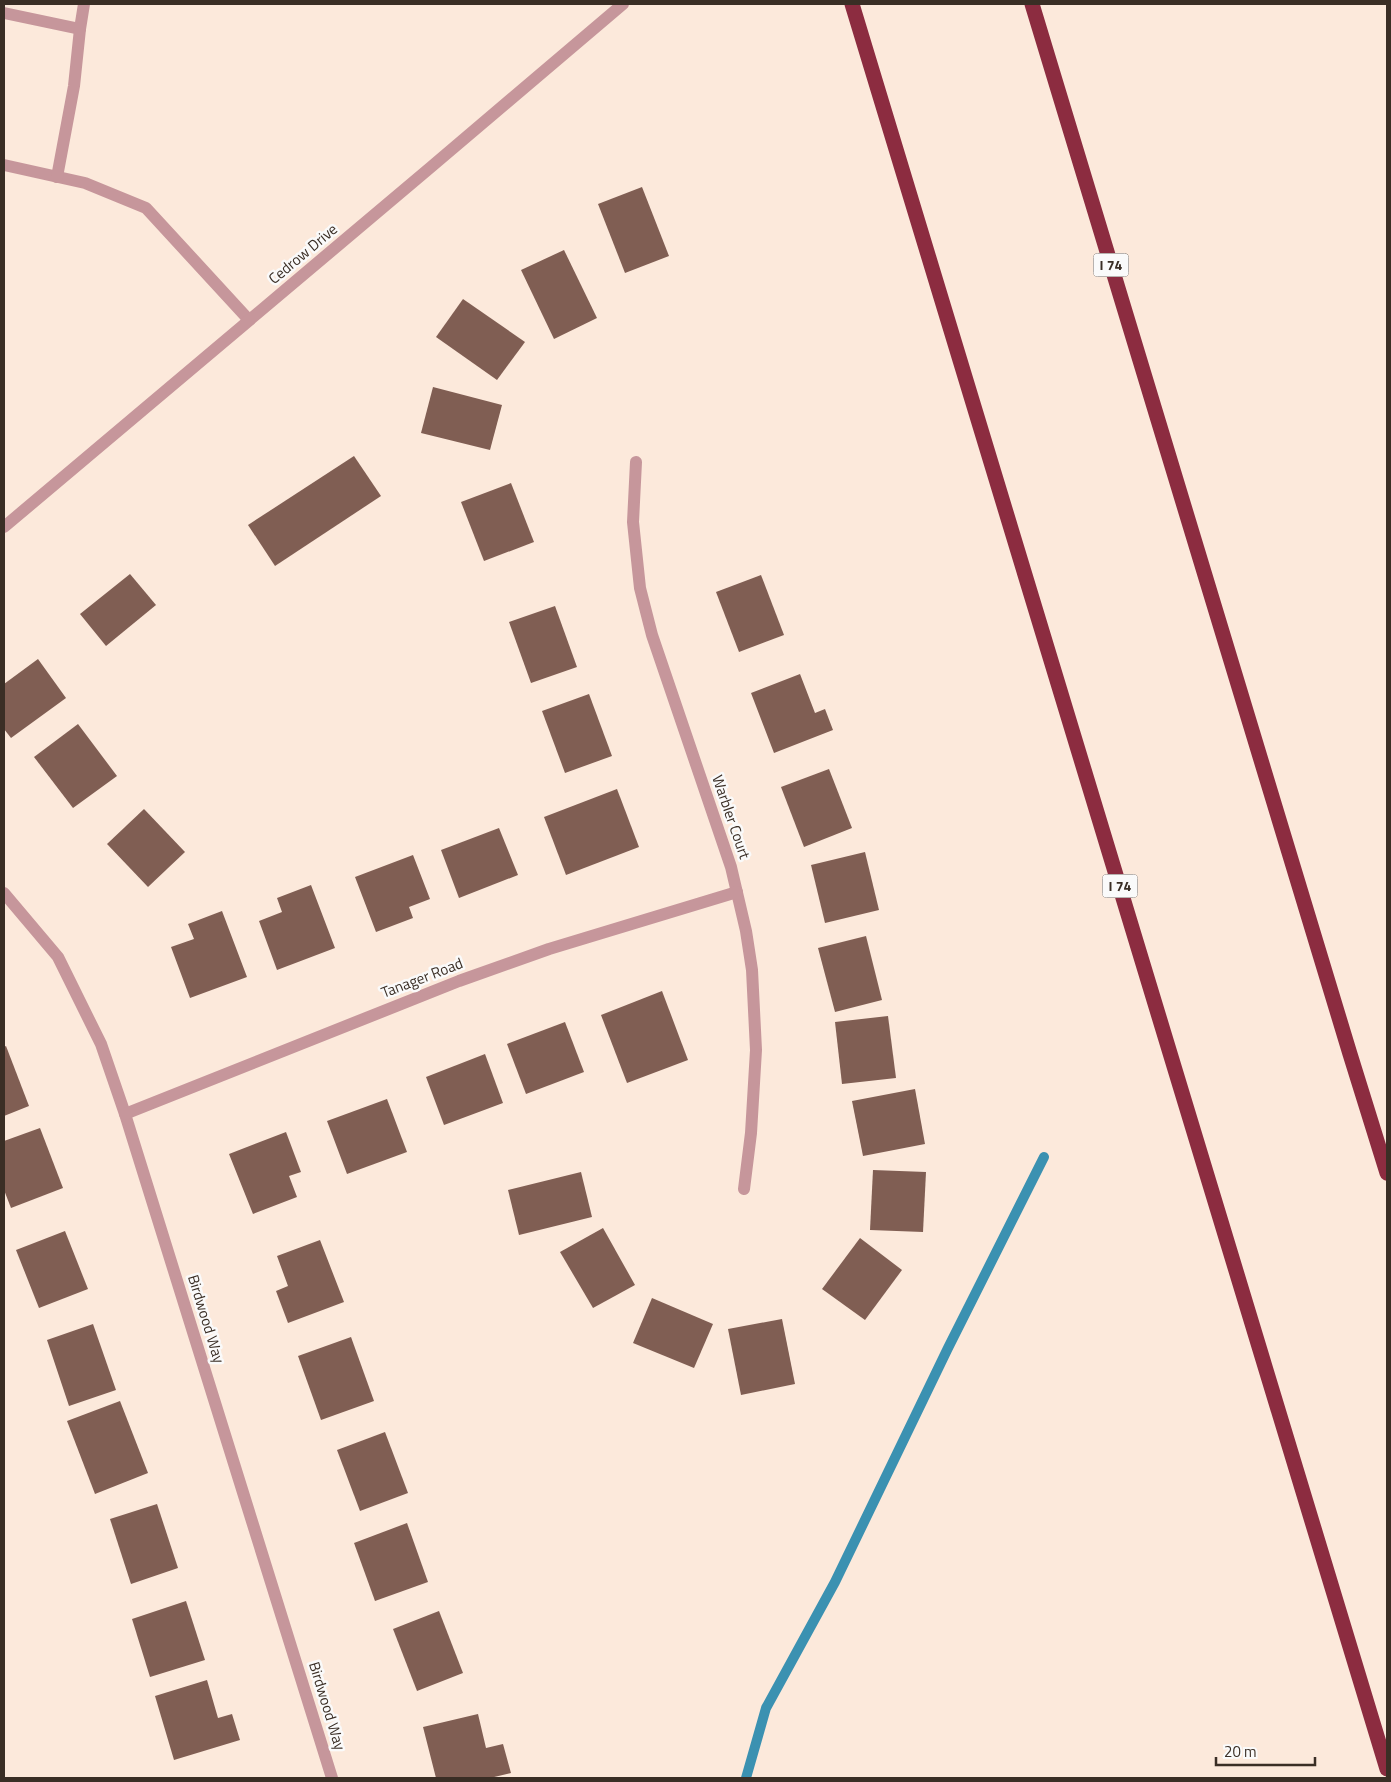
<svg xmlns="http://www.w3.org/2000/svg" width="1391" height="1782" viewBox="0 0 1391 1782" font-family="'Titillium Web',sans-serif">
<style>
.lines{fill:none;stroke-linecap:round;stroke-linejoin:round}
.stream{stroke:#3b91b1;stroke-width:10}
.building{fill:#805e53}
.minor{stroke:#c6969b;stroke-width:12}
.highway{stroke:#8c2c40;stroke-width:15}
.labels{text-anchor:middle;stroke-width:5;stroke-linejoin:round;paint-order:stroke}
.shield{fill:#fafafa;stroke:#746b65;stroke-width:1}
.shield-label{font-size:14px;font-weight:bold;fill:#3a2e25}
.street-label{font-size:15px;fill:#3a2e25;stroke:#fafafa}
</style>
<rect width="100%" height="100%" fill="#fce9db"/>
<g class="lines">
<!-- stream -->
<polyline class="stream" points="746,1778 766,1708 835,1582 948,1348 1044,1157"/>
</g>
<!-- building -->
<g class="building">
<polygon points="642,187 669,256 625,273 598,204"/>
<polygon points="564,250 597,318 554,339 521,270"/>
<polygon points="463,299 525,342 497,380 436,337"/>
<polygon points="433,387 502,405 490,450 421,433"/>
<polygon points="354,456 381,496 275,566 248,525"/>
<polygon points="511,483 534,542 484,561 461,502"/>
<polygon points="130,574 156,605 106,646 80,614"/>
<polygon points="761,575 784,635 739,652 716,592"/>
<polygon points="555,606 577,667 531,683 509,622"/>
<polygon points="38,659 66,698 11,738 4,729 4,684"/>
<polygon points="800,674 815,713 825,709 833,730 774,753 751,693"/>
<polygon points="589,694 612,756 565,773 542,711"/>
<polygon points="78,724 117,776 73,808 34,757"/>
<polygon points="829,769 852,828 804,847 781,787"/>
<polygon points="617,789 639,847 566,875 544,817"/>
<polygon points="144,809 185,852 148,887 107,844"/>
<polygon points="499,828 518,875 459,898 441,850"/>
<polygon points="865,852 879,910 825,923 811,865"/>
<polygon points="413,855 430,899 409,907 413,918 376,932 355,877"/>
<polygon points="311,885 335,948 277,970 259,921 282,912 277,898"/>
<polygon points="222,911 247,977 190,998 171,947 194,939 188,924"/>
<polygon points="866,936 882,1000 835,1012 818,948"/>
<polygon points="662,991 688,1060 627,1083 601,1015"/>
<polygon points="888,1016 896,1078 842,1084 835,1022"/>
<polygon points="565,1022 584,1072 526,1094 507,1044"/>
<polygon points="6,1046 29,1106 4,1116 4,1047"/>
<polygon points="485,1054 503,1103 444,1125 426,1077"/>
<polygon points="915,1089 925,1144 863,1156 852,1101"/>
<polygon points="387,1099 407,1152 347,1174 327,1121"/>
<polygon points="40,1128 63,1188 11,1208 4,1190 4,1141"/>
<polygon points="286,1132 301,1172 289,1176 297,1197 253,1214 229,1154"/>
<polygon points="873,1170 926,1172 923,1232 870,1230"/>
<polygon points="581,1172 592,1217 519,1235 508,1190"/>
<polygon points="603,1228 635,1285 593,1308 560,1252"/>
<polygon points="65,1231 88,1289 39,1308 16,1250"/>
<polygon points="860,1238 902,1270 865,1320 822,1289"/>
<polygon points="320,1240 344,1302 288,1323 276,1291 288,1286 277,1256"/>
<polygon points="652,1298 713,1324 694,1368 633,1343"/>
<polygon points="782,1319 795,1384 741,1395 728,1329"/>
<polygon points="93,1324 116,1390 69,1406 47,1340"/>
<polygon points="351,1337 374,1401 321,1420 298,1356"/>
<polygon points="120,1401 148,1473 95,1494 67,1421"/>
<polygon points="385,1432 408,1493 360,1511 337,1450"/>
<polygon points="157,1504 178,1568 131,1584 110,1519"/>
<polygon points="407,1523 428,1582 375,1601 354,1543"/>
<polygon points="186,1601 205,1660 150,1677 132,1619"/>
<polygon points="439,1611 463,1673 417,1691 393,1629"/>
<polygon points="207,1680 218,1718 232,1714 240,1740 174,1760 155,1696"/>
<polygon points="478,1714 486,1748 503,1744 511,1773 490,1778 436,1778 423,1727"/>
</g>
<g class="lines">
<!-- minor -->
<g class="minor">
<polyline points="4,13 80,29"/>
<polyline points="4,165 85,183 146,208 249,320"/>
<polyline points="57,177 74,86 80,29 84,4"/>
<polyline points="636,462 633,522 640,588 652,635 731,867 746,931 752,970 756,1050 751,1133 744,1189"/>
<polyline points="4,527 431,167 623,4"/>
<polyline points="4,893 58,957 101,1044 125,1114 332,1778"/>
<polyline points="125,1114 459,981 549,949 737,892"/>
</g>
<!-- highway -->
<g class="highway">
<polyline points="852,4 1387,1769"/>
<polyline points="1032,4 1350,1054 1387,1173"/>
</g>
</g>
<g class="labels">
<!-- shield labels -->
<g class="shield">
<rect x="1093.5" y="253.5" width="35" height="23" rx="4"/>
<rect x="1102.5" y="874.5" width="35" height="23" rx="4"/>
</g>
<g class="shield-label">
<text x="1111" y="270">I 74</text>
<text x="1120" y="891">I 74</text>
</g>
<!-- street labels -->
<g class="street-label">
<text transform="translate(303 254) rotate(-40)" y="5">Cedrow Drive</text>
<text transform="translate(731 817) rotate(71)" y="5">Warbler Court</text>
<text transform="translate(422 978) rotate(-21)" y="5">Tanager Road</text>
<text transform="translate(206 1319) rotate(73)" y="5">Birdwood Way</text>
<text transform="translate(327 1706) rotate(73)" y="5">Birdwood Way</text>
</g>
</g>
<!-- border -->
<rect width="1391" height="1782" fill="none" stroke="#3a2e25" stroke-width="10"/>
<!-- scale -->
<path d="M1216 1757v8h99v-8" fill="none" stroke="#3a2e25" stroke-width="2.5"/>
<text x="1224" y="1757" font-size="15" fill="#3a2e25" stroke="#fafafa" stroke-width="4" paint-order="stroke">20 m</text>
</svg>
